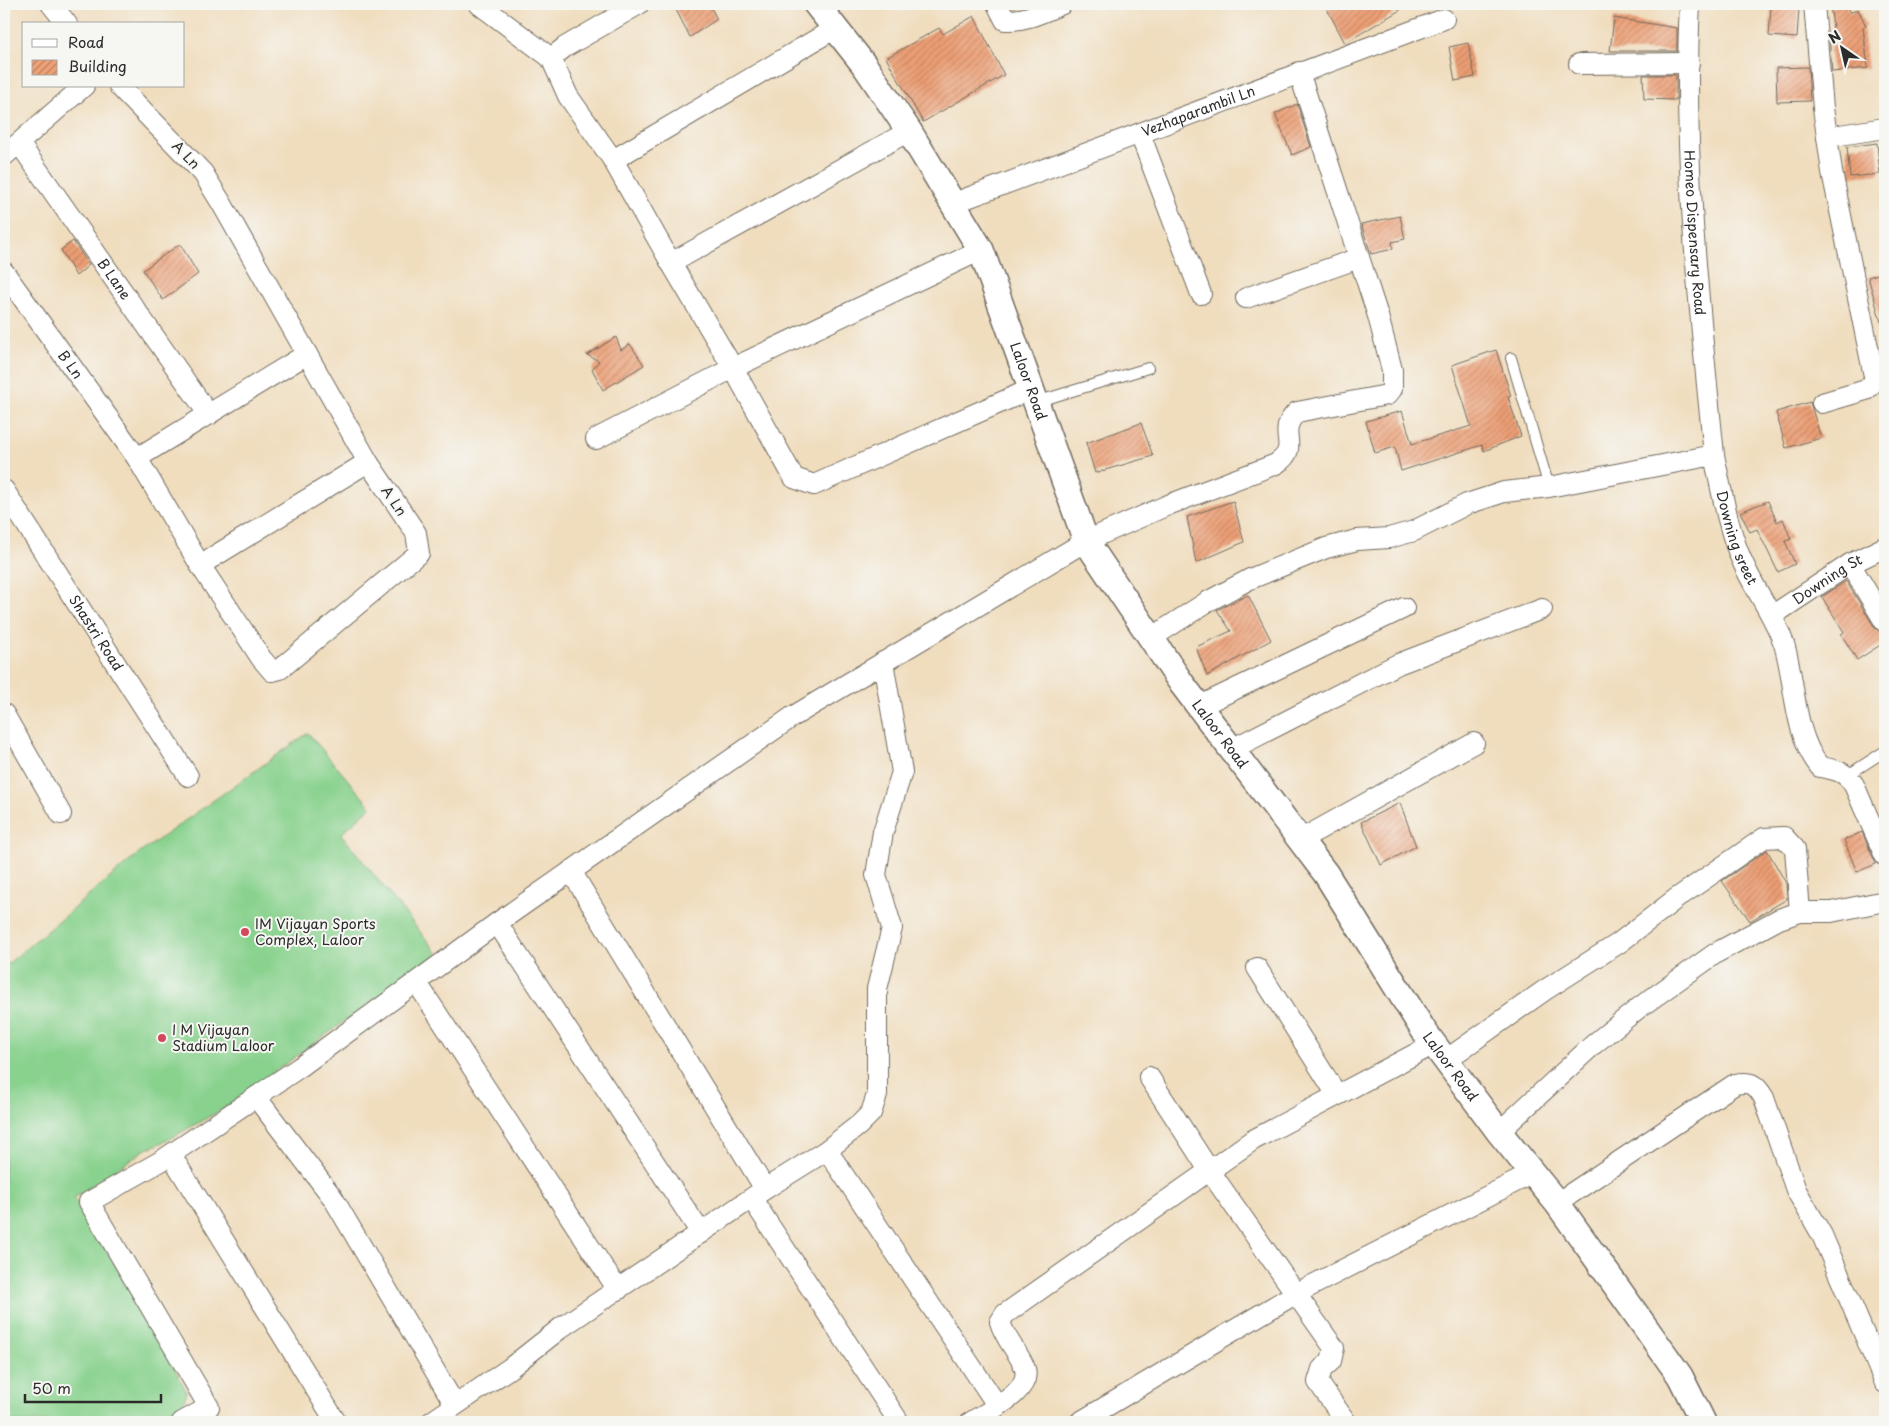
<svg xmlns="http://www.w3.org/2000/svg" width="1889" height="1426" viewBox="0 0 1889 1426" font-family="'Playpen Sans',sans-serif">
<style>
.pitch{fill:#89d28e;stroke:#5a7e5c}
.building{fill:url(#building-hatch)}
.lines{fill:none;stroke-linecap:round;stroke-linejoin:round}
.service-casing{stroke:#70695e;stroke-width:12}
.minor-casing{stroke:#70695e;stroke-width:22}
.tertiary-casing{stroke:#70695e;stroke-width:28}
.service{stroke:#fff;stroke-width:10}
.minor{stroke:#fff;stroke-width:20}
.tertiary{stroke:#fff;stroke-width:25}
.poi-dot{fill:#d1495b;stroke:#f6f6f2;stroke-width:2}
.labels{text-anchor:middle;stroke-width:4;stroke-linejoin:round;paint-order:stroke}
.street-label{font-size:14px;fill:#2b2b2b;stroke:#f6f6f2}
.poi-label{font-size:14px;fill:#2b2b2b;stroke:#f6f6f2;text-anchor:start}
</style>
<defs>
<pattern id="building-hatch" width="6" height="6" patternUnits="userSpaceOnUse" patternTransform="scale(1.25)"><rect width="6" height="6" fill="#ed9f75"/><path d="M-1 1l2-2M0 6l6-6M5 7l2-2" fill="none" stroke="#c08260"/></pattern>
</defs>
<rect width="100%" height="100%" fill="#f6f6f2"/>
<filter id="ink" filterUnits="userSpaceOnUse"><feTurbulence type="fractalNoise" baseFrequency=".02" numOctaves="2"/><feDisplacementMap in="SourceGraphic" scale="10" xChannelSelector="R" yChannelSelector="G"/><feConvolveMatrix kernelMatrix="1 2 1 2 8 2 1 2 1" color-interpolation-filters="sRGB"/></filter>
<filter id="wash" filterUnits="userSpaceOnUse"><feTurbulence type="fractalNoise" baseFrequency=".0096" numOctaves="4" result="noise"/><feDisplacementMap in="SourceGraphic" scale="20" xChannelSelector="R" yChannelSelector="G"/><feGaussianBlur stdDeviation="1.12" result="paint"/><feColorMatrix in="noise" values="0 0 0 0 0 0 0 0 0 0 0 0 0 0 0 0 0 1.4 0 .05"/><feComposite in="paint" operator="in"/></filter>
<g filter="url(#wash)">
<rect width="100%" height="100%" fill="#f0ddbe"/>
<!-- pitch -->
<polygon class="pitch" points="308,733 371,807 341,834 438,954 223,1109 164,1142 146,1149 74,1198 156,1333 187,1392 181,1408 158,1422 4,1422 4,967 137,855"/>
<g id="blocks">
<!-- building -->
<g class="building">
<polygon points="673,4 709,4 717,19 690,37"/>
<polygon points="1338,4 1410,4 1345,43 1327,9"/>
<polygon points="1830,4 1846,4 1850,13 1858,9 1866,26 1863,27 1868,68 1832,72 1829,35 1834,35"/>
<polygon points="1771,6 1799,8 1797,38 1769,36"/>
<polygon points="974,16 1004,75 923,122 886,58 939,28 943,34"/>
<polygon points="1614,18 1677,28 1677,51 1610,51"/>
<polygon points="1468,43 1475,77 1455,81 1449,47"/>
<polygon points="1808,67 1810,101 1777,102 1776,68"/>
<polygon points="1643,75 1676,75 1676,100 1644,99"/>
<polygon points="1297,104 1311,147 1292,155 1275,114"/>
<polygon points="1877,143 1880,174 1850,177 1847,147"/>
<polygon points="1400,216 1405,239 1392,242 1393,249 1371,254 1361,224"/>
<polygon points="73,241 89,265 76,276 61,250"/>
<polygon points="180,244 198,274 163,300 143,270"/>
<polygon points="1885,272 1885,322 1881,322 1868,277"/>
<polygon points="616,337 621,350 630,344 644,365 603,390 592,369 599,361 587,355"/>
<polygon points="1496,350 1511,396 1508,397 1521,436 1484,451 1482,445 1401,471 1395,447 1375,453 1366,421 1402,411 1412,444 1471,426 1452,365"/>
<polygon points="1810,402 1821,438 1786,448 1776,412"/>
<polygon points="1141,423 1153,456 1095,473 1086,443"/>
<polygon points="1233,501 1244,542 1196,563 1187,517"/>
<polygon points="1768,501 1777,522 1783,519 1791,539 1785,541 1795,564 1778,572 1757,529 1750,532 1740,512"/>
<polygon points="1846,581 1875,628 1885,634 1885,642 1857,660 1841,634 1844,632 1822,597"/>
<polygon points="1248,595 1271,640 1207,676 1196,647 1231,631 1217,610"/>
<polygon points="1400,803 1416,846 1381,865 1361,822"/>
<polygon points="1862,832 1876,864 1857,872 1844,840"/>
<polygon points="1767,850 1786,883 1787,899 1750,921 1722,881"/>
</g>
</g>
</g>
<g filter="url(#ink)">
<use href="#blocks" fill-opacity="0" stroke="#70695e" stroke-width="1"/>
<g class="lines">
<defs>
<g id="service">
<polyline points="1511,358 1549,487"/>
<polyline points="1036,402 1148,368"/>
<polyline points="1848,775 1885,751"/>
</g>
<g id="minor">
<polyline points="51,4 67,24"/>
<polyline points="479,4 551,58"/>
<polyline points="639,4 565,47 551,58 568,96 613,160 834,29"/>
<path d="M 997,4 L 1005,20 C 1026,21 1043,12 1062,4"/>
<path id="s1" d="M 1690,4 C 1682,154 1699,305 1714,455 C 1721,488 1729,535 1744,565 C 1756,592 1774,615 1784,644 C 1796,683 1793,734 1820,767 C 1836,770 1845,771 1854,785 L 1885,856"/>
<polyline points="1814,4 1823,108 1832,172 1875,381 1866,390 1822,403"/>
<polyline points="1579,64 1689,63"/>
<polyline points="1140,134 1201,294"/>
<polyline points="1827,137 1885,128"/>
<path id="s2" d="M 19,143 L 209,415"/>
<polyline points="4,156 84,86"/>
<polyline points="613,160 671,263 909,131"/>
<path id="s3" d="M 954,203 L 1444,19"/>
<polyline points="981,250 733,368 794,478 814,485 1031,389"/>
<path id="s4" d="M 4,272 L 137,458 L 200,565 L 261,658 L 272,671 L 280,669 L 419,553 L 416,533 L 368,462 L 222,204 L 203,173 L 119,86"/>
<polyline points="1246,298 1359,258"/>
<polyline points="596,439 733,368 671,263"/>
<polyline points="137,458 307,354"/>
<path id="s5" d="M 4,490 L 188,776"/>
<polyline points="1850,564 1885,622"/>
<polyline points="200,565 368,462"/>
<path id="s6" d="M 1773,615 L 1850,564 L 1885,547"/>
<polyline points="1151,638 1207,602 1250,579 1326,548 1357,540 1389,538 1414,531 1467,504 1504,492 1549,487 1714,455"/>
<polyline points="1200,706 1404,608"/>
<polyline points="4,714 61,814"/>
<polyline points="1232,749 1398,664 1542,609"/>
<polyline points="1300,840 1474,743"/>
<polyline points="571,871 765,1189"/>
<polyline points="497,923 701,1233"/>
<polyline points="1257,968 1337,1095"/>
<polyline points="417,983 618,1290"/>
<polyline points="1446,1060 1545,990 1619,943 1677,898 1764,838 1784,837 1795,849 1800,912"/>
<polyline points="1149,1077 1209,1170 1334,1348 1331,1361 1322,1369 1318,1382 1346,1422"/>
<polyline points="256,1097 333,1198 455,1405"/>
<polyline points="1499,1132 1594,1044 1640,1007 1716,953 1779,919 1800,912 1831,912 1885,901"/>
<polyline points="827,1150 997,1405"/>
<polyline points="171,1155 336,1422"/>
<polyline points="752,1199 899,1422"/>
<path d="M 1557,1203 L 1735,1084 C 1751,1081 1756,1084 1764,1098 L 1796,1190 L 1822,1235 L 1885,1383"/>
<path d="M 182,1422 L 209,1407 L 89,1202 L 161,1161 L 300,1067 L 497,923 L 792,717 L 1086,541 L 1168,505 L 1276,464 C 1303,446 1274,434 1297,412 L 1387,395 L 1392,389 L 1392,370 L 1378,316 L 1299,72"/>
<polyline points="431,1422 510,1368 562,1327 765,1189 827,1150 859,1125 871,1113 877,1095 877,989 892,928 876,875 883,832 902,772 883,662"/>
<path d="M 971,1422 C 988,1411 1035,1391 1024,1366 C 1017,1350 1005,1339 1000,1322 L 1005,1314 L 1253,1140 L 1434,1044"/>
<polyline points="1080,1422 1295,1294 1533,1173"/>
</g>
<g id="tertiary">
<path id="s7" d="M 816,4 L 865,66 L 909,131 L 981,250 L 1086,541 L 1182,684 L 1326,874 L 1424,1031 L 1499,1132 L 1557,1203 L 1680,1376 L 1703,1422"/>
</g>
</defs>
<!-- service casing -->
<use href="#service" class="service-casing"/>
<!-- minor casing -->
<use href="#minor" class="minor-casing"/>
<!-- tertiary casing -->
<use href="#tertiary" class="tertiary-casing"/>
<!-- service -->
<use href="#service" class="service"/>
<!-- minor -->
<use href="#minor" class="minor"/>
<!-- tertiary -->
<use href="#tertiary" class="tertiary"/>
</g>
</g>
<!-- markers -->
<g class="poi-dot">
<circle cx="245" cy="932" r="5"/>
<circle cx="162" cy="1038" r="5"/>
</g>
<g class="labels">
<!-- street labels -->
<g class="street-label">
<text dy="5" stroke="none"><textPath href="#s3" startOffset="261">Vezhaparambil Ln</textPath></text>
<text transform="translate(186 155) rotate(46)" y="5">A Ln</text>
<text dy="5" stroke="none"><textPath href="#s1" startOffset="229">Homeo Dispensary Road</textPath></text>
<text dy="5" stroke="none"><textPath href="#s2" startOffset="166">B Lane</textPath></text>
<text dy="5" stroke="none"><textPath href="#s4" startOffset="114">B Ln</textPath></text>
<text dy="5" stroke="none"><textPath href="#s7" startOffset="436">Laloor Road</textPath></text>
<text transform="translate(394 501) rotate(56)" y="5">A Ln</text>
<text dy="5" stroke="none"><textPath href="#s1" startOffset="538">Downing sreet</textPath></text>
<text dy="5" stroke="none"><textPath href="#s6" startOffset="65">Downing St</textPath></text>
<text dy="5" stroke="none"><textPath href="#s5" startOffset="170">Shastri Road</textPath></text>
<text dy="5" stroke="none"><textPath href="#s7" startOffset="841">Laloor Road</textPath></text>
<text dy="5" stroke="none"><textPath href="#s7" startOffset="1246">Laloor Road</textPath></text>
</g>
<!-- poi labels -->
<g class="poi-label">
<text x="255" y="929">IM Vijayan Sports<tspan x="255" dy="16">Complex, Laloor</tspan></text>
<text x="172" y="1035">I M Vijayan<tspan x="172" dy="16">Stadium Laloor</tspan></text>
</g>
</g>
<!-- margin -->
<rect width="1889" height="1426" fill="none" stroke="#f6f6f2" stroke-width="20"/>
<!-- legend -->
<rect x="22" y="22" width="162" height="65" fill="#f6f6f2" stroke="#a5a5a2"/>
<rect x="32" y="39" width="25" height="8" fill="#ffffff" stroke="#a5a5a2"/>
<text x="68" y="48" font-size="15" fill="#2b2b2b">Road</text>
<rect x="32" y="60" width="25" height="15" fill="url(#building-hatch)" stroke="#a5a5a2"/>
<text x="68" y="72" font-size="15" fill="#2b2b2b">Building</text>
<!-- north arrow -->
<g transform="translate(1842 48) rotate(326)" stroke="#f6f6f2" stroke-width="4" paint-order="stroke">
<path d="M0-4L9 19L0 12L-9 19Z" fill="#2b2b2b"/>
<text y="-8" font-size="14" font-weight="bold" text-anchor="middle" fill="#2b2b2b">N</text>
</g>
<!-- scale -->
<path d="M25 1394v8h136v-8" fill="none" stroke="#2b2b2b" stroke-width="2.5"/>
<text x="32" y="1394" font-size="15" fill="#2b2b2b" stroke="#f6f6f2" stroke-width="4" paint-order="stroke">50 m</text>
</svg>
